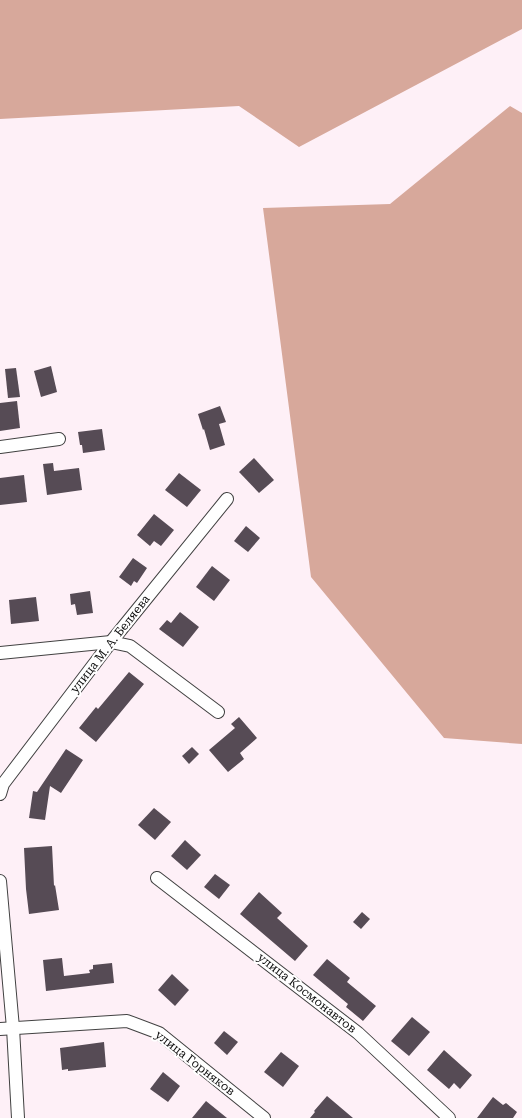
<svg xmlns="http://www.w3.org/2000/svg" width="522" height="1118" viewBox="0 0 522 1118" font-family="'Roboto Serif',serif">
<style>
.forest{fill:#d7a89b}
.building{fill:#564b55}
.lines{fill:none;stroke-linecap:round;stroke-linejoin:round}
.minor-casing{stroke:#414141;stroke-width:14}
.minor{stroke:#fff;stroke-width:12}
.labels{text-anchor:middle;stroke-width:4;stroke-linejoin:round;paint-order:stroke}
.street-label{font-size:12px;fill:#0e0e0e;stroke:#fff}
</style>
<rect width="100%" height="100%" fill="#fef0f7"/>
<!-- forest -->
<g class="forest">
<polygon points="0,0 522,0 522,29 299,147 239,106 0,119"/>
<polygon points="510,106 522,113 522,744 444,738 311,577 263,208 390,204"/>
</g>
<!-- building -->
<g class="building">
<polygon points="51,366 57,392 41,397 34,371"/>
<polygon points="16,368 20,397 8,398 5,369"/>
<polygon points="17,401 20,428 0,431 0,403"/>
<polygon points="220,406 226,422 219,424 225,445 210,450 204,429 203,430 198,414"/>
<polygon points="102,429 105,450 83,453 82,445 80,445 78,432"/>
<polygon points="254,458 274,480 259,493 239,472"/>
<polygon points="53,463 54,471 79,468 82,490 47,495 43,464"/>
<polygon points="179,473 201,490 187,507 165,490"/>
<polygon points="24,475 27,502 0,505 0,478"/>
<polygon points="154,514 174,530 161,546 154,541 150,546 137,535"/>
<polygon points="246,526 260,538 248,552 234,541"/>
<polygon points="133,558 147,568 137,583 134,581 131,586 119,577"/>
<polygon points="212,566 230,580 214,601 196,587"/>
<polygon points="90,591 93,613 77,615 75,604 71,605 70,594"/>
<polygon points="36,597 39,621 11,624 9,600"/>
<polygon points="180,612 199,627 183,647 159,629 167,620 171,623"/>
<polygon points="129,672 144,684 96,742 79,728 96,707 98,709"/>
<polygon points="239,717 257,738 240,753 244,759 228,772 209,750 235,728 231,724"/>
<polygon points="192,747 199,754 189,764 182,756"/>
<polygon points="66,749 83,760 61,793 50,786 45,820 29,818 33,791 37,792"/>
<polygon points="154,808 171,822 155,840 138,825"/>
<polygon points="185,840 201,855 187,870 171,856"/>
<polygon points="52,846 54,886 55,885 59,910 29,914 26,889 24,848"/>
<polygon points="215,874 230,885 219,899 204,887"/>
<polygon points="259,892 282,913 277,918 308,946 295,961 240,914"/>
<polygon points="362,912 370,919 361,929 353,922"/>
<polygon points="62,958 64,976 90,973 89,970 93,969 93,965 112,963 114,983 46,991 43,960"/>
<polygon points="327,959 350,978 347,982 376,1006 363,1021 346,1007 348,1004 313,975"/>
<polygon points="172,974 189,990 175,1006 158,990"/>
<polygon points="412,1017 430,1032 409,1056 391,1041"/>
<polygon points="224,1031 238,1042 227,1055 214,1043"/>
<polygon points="104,1042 106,1067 68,1071 68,1069 62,1070 60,1048"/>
<polygon points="444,1050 472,1075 460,1089 454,1083 449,1089 427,1070"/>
<polygon points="281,1052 299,1066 283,1087 264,1072"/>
<polygon points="163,1072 180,1086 168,1102 150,1089"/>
<polygon points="327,1096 353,1118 310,1118 315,1112 314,1111"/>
<polygon points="493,1097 503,1105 506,1103 517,1112 513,1118 477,1118"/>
<polygon points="206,1101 227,1118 192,1118"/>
</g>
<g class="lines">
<defs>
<g id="minor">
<polyline points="0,447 59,439"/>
<polyline points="0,653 111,642 130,646 218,712"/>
<polyline points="0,794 3,784 111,642 227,499"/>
<polyline points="157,878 358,1033 449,1118"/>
<polyline points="0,881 13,1028 18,1118"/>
<polyline points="0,1029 127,1021 159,1033 264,1118"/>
</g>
</defs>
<!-- minor casing -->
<use href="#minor" class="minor-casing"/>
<!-- minor -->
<use href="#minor" class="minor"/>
</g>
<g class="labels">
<!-- street labels -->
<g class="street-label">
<text transform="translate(110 644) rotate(-52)" y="4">улица М. А. Беляева</text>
<text transform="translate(307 993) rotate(38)" y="4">улица Космонавтов</text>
<text transform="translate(195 1063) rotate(38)" y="4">улица Горняков</text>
</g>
</g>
</svg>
